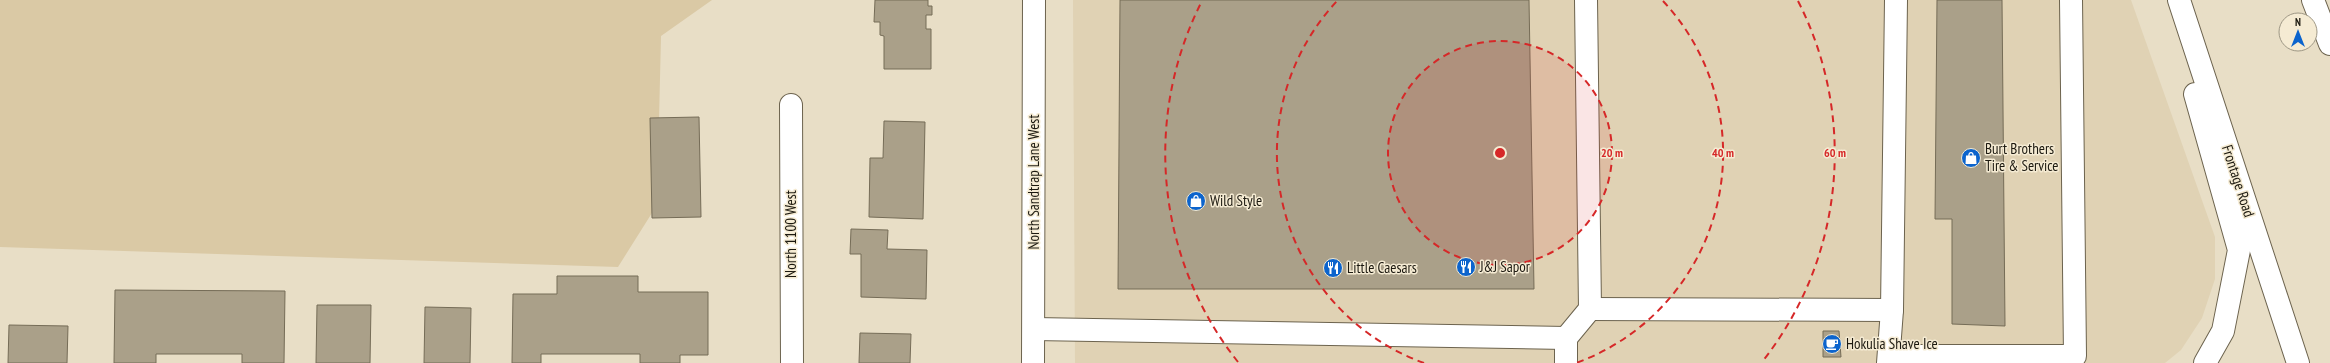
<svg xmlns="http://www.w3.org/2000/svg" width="2330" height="363" viewBox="0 0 2330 363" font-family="'PT Sans Narrow',sans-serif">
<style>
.built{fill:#e0d2b4}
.green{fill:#dac9a5}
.building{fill:#aaa089;stroke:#756c57}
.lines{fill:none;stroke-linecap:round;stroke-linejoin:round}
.minor-casing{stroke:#6c634e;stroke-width:24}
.major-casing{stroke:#6c634e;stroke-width:24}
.highway-casing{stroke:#6c634e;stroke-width:24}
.minor{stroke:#fff;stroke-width:22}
.major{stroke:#fff;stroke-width:22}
.highway{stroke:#fff;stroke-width:22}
.ring{fill:none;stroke:#d62828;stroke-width:2;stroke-dasharray:7 5}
.labels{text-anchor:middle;stroke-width:3;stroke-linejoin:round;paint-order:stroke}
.poi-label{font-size:15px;fill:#1c1910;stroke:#f5ebd3;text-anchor:start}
.street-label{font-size:15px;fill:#1c1910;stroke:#f5ebd3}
.centre{fill:#d62828;stroke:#f5ebd3;stroke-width:2}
.ring-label{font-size:12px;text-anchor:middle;font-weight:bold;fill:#d62828;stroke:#f5ebd3;stroke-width:3;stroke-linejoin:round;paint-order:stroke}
</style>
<rect width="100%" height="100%" fill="#e8dec6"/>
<!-- built -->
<polygon class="built" points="1073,0 2131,0 2215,237 2215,279 2202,318 2181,350 2165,363 1075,363"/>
<!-- green -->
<polygon class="green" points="0,0 712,0 661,36 657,205 618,267 0,247"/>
<!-- building -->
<g class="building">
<polygon points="875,0 928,0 928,6 932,6 932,15 926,15 926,29 931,29 931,69 884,69 884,36 880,35 880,22 874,22"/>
<polygon points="1120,0 1529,0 1534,289 1118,289"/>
<polygon points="1937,0 2002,0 2005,326 1952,324 1952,219 1935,219"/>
<polygon points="699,117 701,217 652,218 650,118"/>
<polygon points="884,121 925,122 923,219 869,217 870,158 883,158"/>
<polygon points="851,229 888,230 887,249 927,250 926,299 861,297 861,254 850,254"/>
<polygon points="557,276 638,276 638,292 708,292 708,355 680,355 680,363 640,363 640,354 541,354 541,363 512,363 513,294 557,294"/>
<polygon points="115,290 285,291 284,363 242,363 242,354 156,354 156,363 114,363"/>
<polygon points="317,305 371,305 370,363 316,363"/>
<polygon points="425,307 471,308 470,363 424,363"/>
<polygon points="9,325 68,326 67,363 8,363"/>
<polygon points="1823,331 1839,331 1841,357 1823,357"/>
<polygon points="860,333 911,334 910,363 859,363"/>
</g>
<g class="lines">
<defs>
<g id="minor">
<polyline points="791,105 792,363"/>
<polyline points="1590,309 1892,310"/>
<polyline points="1034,329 1566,338"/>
<polyline points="1890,356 2075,356 2071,0"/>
<polyline points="1033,363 1034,0"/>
<polyline points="1566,363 1566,338 1590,309 1586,0"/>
<polyline points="1888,363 1892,310 1896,0"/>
</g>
<g id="major">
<polyline points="2179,0 2298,363"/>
<polyline points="2195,94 2239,250 2223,331 2205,363"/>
</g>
<polyline id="highway" points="2313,0 2330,44"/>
</defs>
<!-- minor casing -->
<use href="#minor" class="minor-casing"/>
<!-- major casing -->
<use href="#major" class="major-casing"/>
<!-- highway casing -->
<use href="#highway" class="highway-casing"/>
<!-- minor -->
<use href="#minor" class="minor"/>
<!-- major -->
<use href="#major" class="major"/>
<!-- highway -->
<use href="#highway" class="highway"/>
</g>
<!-- distance rings -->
<circle cx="1500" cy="153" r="112" fill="#d62828" fill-opacity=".12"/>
<g class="ring">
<circle cx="1500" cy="153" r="112"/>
<path d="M1424 363A223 223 0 0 1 1337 1M1663 1A223 223 0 0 1 1576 363"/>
<path d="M1238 362A335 335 0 0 1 1202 1M1798 1A335 335 0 0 1 1762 362"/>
</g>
<!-- icons -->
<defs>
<symbol id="shop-disc" viewBox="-11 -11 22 22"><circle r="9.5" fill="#0c64cd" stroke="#f5ebd3"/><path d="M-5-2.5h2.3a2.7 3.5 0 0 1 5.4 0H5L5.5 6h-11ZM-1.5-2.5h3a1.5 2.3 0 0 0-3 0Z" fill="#fff"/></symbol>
<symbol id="restaurant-disc" viewBox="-11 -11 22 22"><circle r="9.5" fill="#0c64cd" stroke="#f5ebd3"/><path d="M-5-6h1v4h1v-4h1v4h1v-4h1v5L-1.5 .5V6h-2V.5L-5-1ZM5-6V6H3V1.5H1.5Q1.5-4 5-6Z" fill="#fff"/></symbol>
<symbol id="cafe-disc" viewBox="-11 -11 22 22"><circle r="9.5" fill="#0c64cd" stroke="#f5ebd3"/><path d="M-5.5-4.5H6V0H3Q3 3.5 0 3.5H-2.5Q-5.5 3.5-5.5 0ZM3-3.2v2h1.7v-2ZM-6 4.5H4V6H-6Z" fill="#fff"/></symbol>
</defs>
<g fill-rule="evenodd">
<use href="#shop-disc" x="1960" y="147" width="22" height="22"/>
<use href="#shop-disc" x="1185" y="190" width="22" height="22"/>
<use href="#restaurant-disc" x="1455" y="256" width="22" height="22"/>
<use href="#restaurant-disc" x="1322" y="257" width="22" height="22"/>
<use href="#cafe-disc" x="1821" y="333" width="22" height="22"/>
</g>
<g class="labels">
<!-- poi labels -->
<g class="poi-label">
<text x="1985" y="154">Burt Brothers<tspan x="1985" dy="17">Tire &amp; Service</tspan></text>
<text x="1210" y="206">Wild Style</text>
<text x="1480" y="272">J&amp;J Sapor</text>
<text x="1347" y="273">Little Caesars</text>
<text x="1846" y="349">Hokulia Shave Ice</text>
</g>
<!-- street labels -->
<g class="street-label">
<text transform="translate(2238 181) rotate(72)" y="5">Frontage Road</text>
<text transform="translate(1034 182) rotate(-90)" y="5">North Sandtrap Lane West</text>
<text transform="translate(791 234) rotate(-90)" y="5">North 1100 West</text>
</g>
</g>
<circle cx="1500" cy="153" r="6" class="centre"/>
<g class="ring-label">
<text x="1612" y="157">20 m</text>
<text x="1723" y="157">40 m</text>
<text x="1835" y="157">60 m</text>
</g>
<!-- north arrow -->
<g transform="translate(2298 32)"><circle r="19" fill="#f5ebd3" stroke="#9e9785"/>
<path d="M0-3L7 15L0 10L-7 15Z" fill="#0c64cd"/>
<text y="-6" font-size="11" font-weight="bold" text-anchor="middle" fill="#1c1910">N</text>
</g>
</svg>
